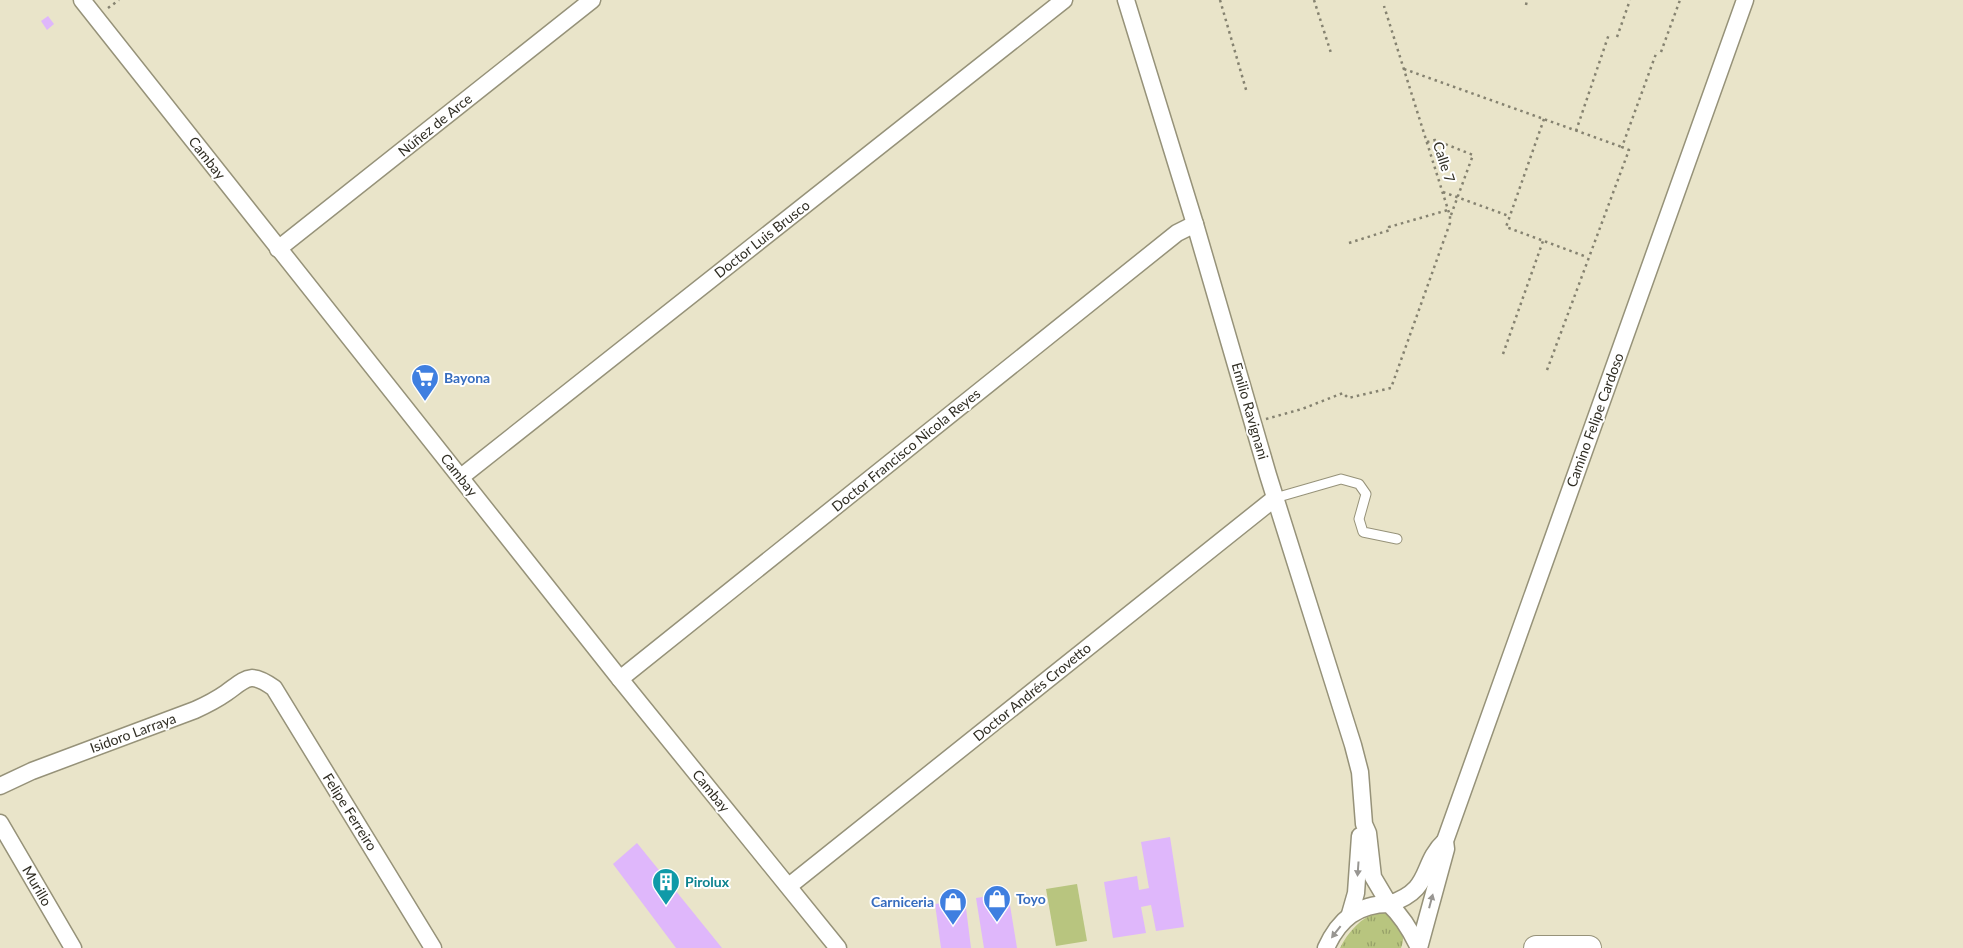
<svg xmlns="http://www.w3.org/2000/svg" width="1963" height="948" viewBox="0 0 1963 948" font-family="Lato,sans-serif">
<style>
.grass{fill:url(#grass-tufts)}
.green{fill:#b8c57f}
.building{fill:#dfb7fb}
.lines{fill:none;stroke-linecap:round;stroke-linejoin:round}
.lane-casing{stroke:#969279;stroke-width:11}
.street-casing{stroke:#969279;stroke-width:19}
.secondary-casing{stroke:#969279;stroke-width:26}
.path{stroke:#858270;stroke-width:2.5;stroke-dasharray:2.5 4;stroke-linecap:butt}
.lane{stroke:#fff;stroke-width:9}
.street{stroke:#fff;stroke-width:16}
.secondary{stroke:#fff;stroke-width:24}
.oneway{fill:#989692}
.labels{text-anchor:middle;stroke-width:4;stroke-linejoin:round;paint-order:stroke}
.street-label{font-size:14px;fill:#302e24;stroke:#fff}
.shop-label{font-size:14px;font-weight:bold;fill:#366cbe;stroke:#fff;text-anchor:start}
.culture-label{font-size:14px;font-weight:bold;fill:#0d838f;stroke:#fff;text-anchor:start}
</style>
<defs>
<pattern id="grass-tufts" width="24" height="20" patternUnits="userSpaceOnUse" patternTransform="scale(1.25)"><rect width="24" height="20" fill="#b8c57f"/><path d="M3 7l-1-3M5 7V3M7 7l1-3M15 17l-1-3M17 17v-4M19 17l1-3" fill="none" stroke="#96a068"/></pattern>
</defs>
<rect width="100%" height="100%" fill="#e9e4c9"/>
<!-- grass -->
<path class="grass" d="M 1379,912 L 1391,914 C 1399,926 1407,934 1401,948 L 1340,948 C 1348,932 1361,917 1379,912 Z"/>
<!-- green -->
<polygon class="green" points="1077,884 1087,941 1056,946 1046,889"/>
<!-- building -->
<g class="building">
<polygon points="48,16 54,24 47,30 41,21"/>
<polygon points="1170,837 1184,927 1156,931 1151,905 1141,907 1146,933 1113,938 1104,882 1137,876 1139,890 1149,888 1141,842"/>
<polygon points="637,843 722,948 676,948 613,864"/>
<polygon points="1008,893 1017,948 984,948 976,898"/>
<polygon points="965,900 971,948 941,948 935,904"/>
</g>
<g class="lines">
<defs>
<polyline id="lane" points="1275,498 1341,479 1359,484 1366,494 1359,519 1363,532 1397,539"/>
<g id="street">
<polyline points="82,0 620,679 838,948"/>
<path d="M 1126,0 L 1195,224 L 1268,475 L 1353,745 L 1360,772 L 1364,824 L 1368,833 L 1373,877 L 1389,904 C 1434,889 1419,865 1445,841"/>
<polyline points="278,249 592,0"/>
<polyline points="461,477 1064,0"/>
<polyline points="620,679 1177,233 1195,224"/>
<path d="M 0,786 L 32,771 L 195,710 C 206,705 216,700 226,693 C 247,678 250,671 274,688 L 433,948"/>
<polyline points="0,823 73,948"/>
<polyline points="789,886 1275,498"/>
<polyline points="1350,914 1356,893 1360,836"/>
<path d="M 1326,948 C 1339,919 1358,904 1389,904 C 1403,917 1411,931 1419,948"/>
<polyline points="1419,948 1446,849 1445,841 1745,0"/>
</g>
<polyline id="secondary" points="1536,948 1589,948"/>
</defs>
<!-- lane casing -->
<use href="#lane" class="lane-casing"/>
<!-- street casing -->
<use href="#street" class="street-casing"/>
<!-- secondary casing -->
<use href="#secondary" class="secondary-casing"/>
<!-- path -->
<g class="path">
<polyline points="1220,0 1247,93"/>
<polyline points="1314,0 1331,53"/>
<polyline points="1526,5 1527,0"/>
<polyline points="108,8 119,0"/>
<polyline points="1617,37 1630,0"/>
<polyline points="1661,52 1680,0"/>
<polyline points="1404,69 1622,147"/>
<polyline points="1544,119 1506,227 1587,257"/>
<polyline points="1576,131 1609,34"/>
<polyline points="1427,142 1435,140 1473,155 1451,215"/>
<polyline points="1443,192 1509,216"/>
<polyline points="1349,243 1390,230 1389,227 1448,210"/>
<polyline points="1503,354 1543,241"/>
<polyline points="1547,370 1629,150 1622,147 1657,51"/>
<polyline points="1266,419 1302,409 1343,393 1348,398 1391,388 1450,223 1450,216 1384,6"/>
</g>
<!-- lane -->
<use href="#lane" class="lane"/>
<!-- street -->
<use href="#street" class="street"/>
<!-- secondary -->
<use href="#secondary" class="secondary"/>
</g>
<!-- one-way arrows -->
<defs><path id="oneway-solid" d="M-6-.8H1V-3.2L6.5 0L1 3.2V.8H-6Z" transform="scale(1.25)"/></defs>
<g class="oneway">
<use href="#oneway-solid" transform="translate(1358 869) rotate(94)"/>
<use href="#oneway-solid" transform="translate(1431 901) rotate(-75)"/>
<use href="#oneway-solid" transform="translate(1336 932) rotate(128)"/>
</g>
<!-- icons -->
<defs>
<symbol id="supermarket-pin" viewBox="-11 -11 22 30"><path d="M0 17L-7.5 6A9.5 9.5 0 1 1 7.5 6Z" fill="#3f7fe0" stroke="#fff"/><path d="M-6-5.5h2.5l.6 2H6L4.5 2H-2.5L-4.4-4H-6ZM-1.5 3.2a1.3 1.3 0 1 0 .1 0ZM3 3.2a1.3 1.3 0 1 0 .1 0Z" fill="#fff"/></symbol>
<symbol id="building-pin" viewBox="-11 -11 22 30"><path d="M0 17L-7.5 6A9.5 9.5 0 1 1 7.5 6Z" fill="#0f9aa8" stroke="#fff"/><path d="M-4-6H4V6H1V3H-1V6H-4ZM-2.5-4.3h1.7v1.8h-1.7ZM.8-4.3h1.7v1.8H.8ZM-2.5-1h1.7V.8h-1.7ZM.8-1h1.7V.8H.8Z" fill="#fff"/></symbol>
<symbol id="shop-pin" viewBox="-11 -11 22 30"><path d="M0 17L-7.5 6A9.5 9.5 0 1 1 7.5 6Z" fill="#3f7fe0" stroke="#fff"/><path d="M-5-2.5h2.3a2.7 3.5 0 0 1 5.4 0H5L5.5 6h-11ZM-1.5-2.5h3a1.5 2.3 0 0 0-3 0Z" fill="#fff"/></symbol>
</defs>
<g fill-rule="evenodd">
<use href="#supermarket-pin" x="409" y="362" width="32" height="43"/>
<use href="#building-pin" x="650" y="866" width="32" height="43"/>
<use href="#shop-pin" x="981" y="883" width="32" height="43"/>
<use href="#shop-pin" x="937" y="886" width="32" height="43"/>
</g>
<g class="labels">
<!-- street labels -->
<g class="street-label">
<text transform="translate(435 125) rotate(-39)" y="5">Núñez de Arce</text>
<text transform="translate(207 158) rotate(52)" y="5">Cambay</text>
<text transform="translate(1444 162) rotate(72)" y="5">Calle 7</text>
<text transform="translate(762 239) rotate(-38)" y="5">Doctor Luis Brusco</text>
<text transform="translate(1250 411) rotate(74)" y="5">Emilio Ravignani</text>
<text transform="translate(1595 420) rotate(-70)" y="5">Camino Felipe Cardoso</text>
<text transform="translate(906 450) rotate(-39)" y="5">Doctor Francisco Nicola Reyes</text>
<text transform="translate(459 475) rotate(52)" y="5">Cambay</text>
<text transform="translate(1032 692) rotate(-39)" y="5">Doctor Andrés Crovetto</text>
<text transform="translate(133 733) rotate(-20)" y="5">Isidoro Larraya</text>
<text transform="translate(711 791) rotate(51)" y="5">Cambay</text>
<text transform="translate(350 812) rotate(58)" y="5">Felipe Ferreiro</text>
<text transform="translate(37 886) rotate(60)" y="5">Murillo</text>
</g>
<!-- shop labels -->
<g class="shop-label">
<text x="444" y="383">Bayona</text>
<text x="1016" y="904">Toyo</text>
<text x="934" y="907" text-anchor="end">Carniceria</text>
</g>
<!-- culture labels -->
<g class="culture-label">
<text x="685" y="887">Pirolux</text>
</g>
</g>
</svg>
